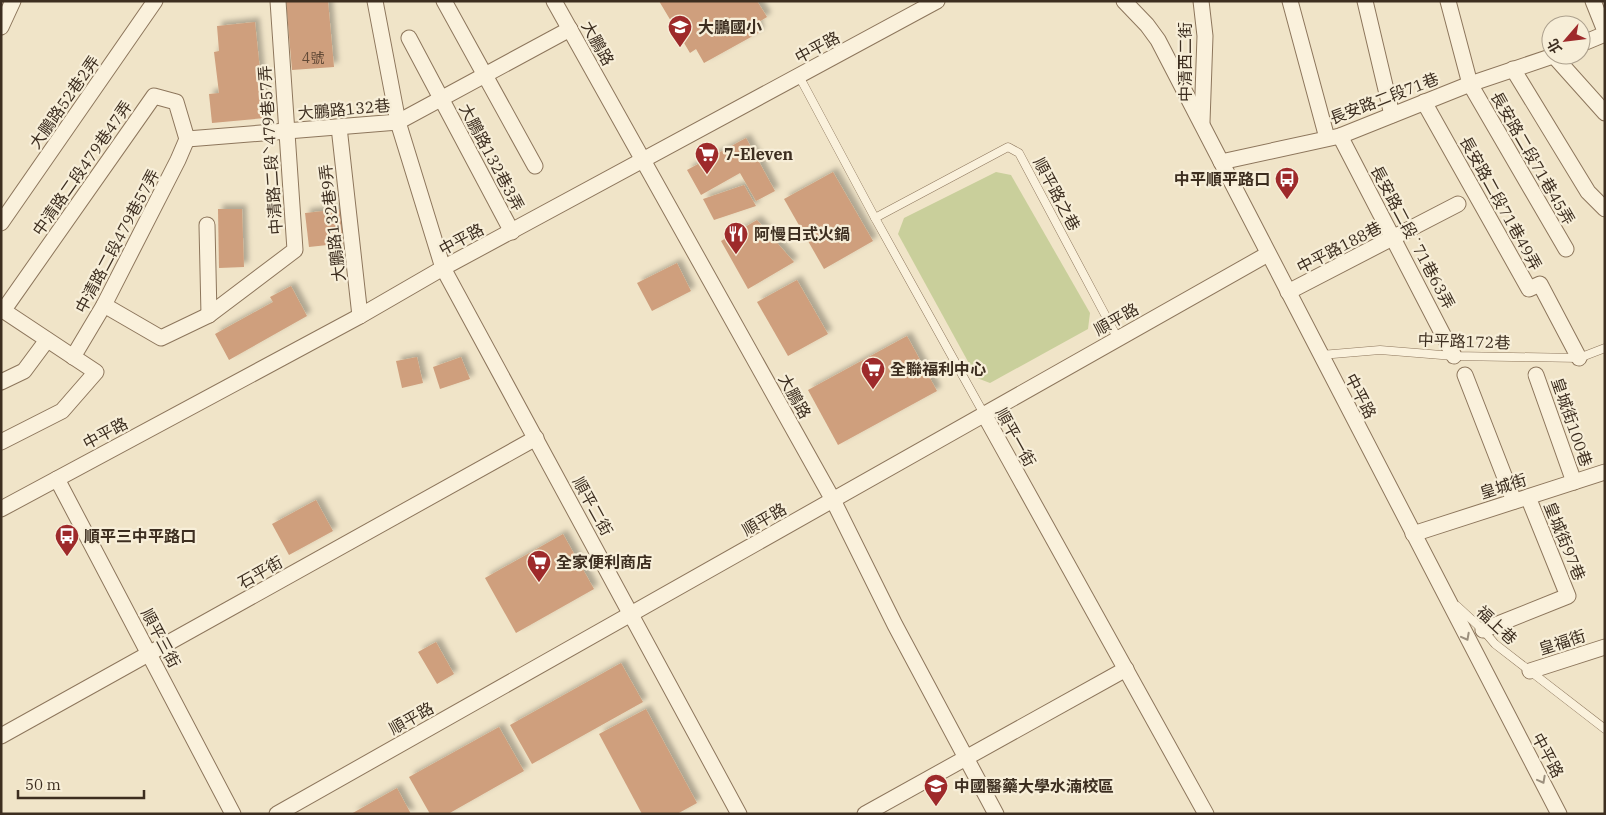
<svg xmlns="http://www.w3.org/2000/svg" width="1606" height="815" viewBox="0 0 1606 815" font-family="'IBM Plex Serif','Noto Sans TC',serif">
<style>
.green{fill:#c9cf9b}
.building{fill:#cf9f7d;filter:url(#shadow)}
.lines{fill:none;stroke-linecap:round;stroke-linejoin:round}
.lane-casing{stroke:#8d765c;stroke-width:9}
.street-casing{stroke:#8d765c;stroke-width:17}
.lane{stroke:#faf1dc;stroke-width:8}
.street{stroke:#faf1dc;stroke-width:15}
.oneway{stroke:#9c907e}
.labels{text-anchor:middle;stroke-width:4.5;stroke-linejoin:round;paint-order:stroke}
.number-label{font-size:14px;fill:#624a37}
.poi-label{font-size:16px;font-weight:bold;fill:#3d2e20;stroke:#f7eed8;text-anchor:start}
.street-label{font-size:16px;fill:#3d2e20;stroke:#f7eed8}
</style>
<defs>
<filter id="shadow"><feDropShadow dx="4.5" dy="-4.5" stdDeviation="2.5" flood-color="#0004"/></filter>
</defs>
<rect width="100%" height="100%" fill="#f0e4c8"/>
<!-- green -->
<polygon class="green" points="996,172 1011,175 1090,313 1088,329 990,383 977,378 898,234 904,218"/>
<!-- building -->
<g class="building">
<polygon points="286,1 328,1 334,67 292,70"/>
<polygon points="659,1 757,1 767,17 757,23 760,32 704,63 696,49 690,53"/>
<polygon points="255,22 265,118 212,123 209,94 219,93 214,52 219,51 217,26"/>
<polygon points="746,138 775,191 756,201 740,173 701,195 687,170"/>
<polygon points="833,172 873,241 824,269 784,199"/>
<polygon points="744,185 756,206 714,220 703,199"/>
<polygon points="218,209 242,209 244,267 219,268"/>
<polygon points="342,209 346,243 309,247 305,213"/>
<polygon points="757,220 794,262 748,289 721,241"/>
<polygon points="677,263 691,291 652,311 637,283"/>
<polygon points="797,280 828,334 788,356 757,302"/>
<polygon points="291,286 307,316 229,360 215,334 273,302 270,297"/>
<polygon points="907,336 937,391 838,445 808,390"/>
<polygon points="417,357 423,383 402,388 396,361"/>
<polygon points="461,357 470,379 440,389 433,367"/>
<polygon points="316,500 333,531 289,555 272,524"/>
<polygon points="563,534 594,589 516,633 485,578"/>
<polygon points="436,642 454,674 437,684 418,652"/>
<polygon points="621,663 643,702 532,764 510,725"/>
<polygon points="646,709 697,803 677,814 642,814 599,734"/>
<polygon points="499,727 524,771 448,814 430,814 409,777"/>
<polygon points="397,788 411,814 351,814"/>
</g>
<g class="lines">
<defs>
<g id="lane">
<polyline points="799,76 875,218 984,414"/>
<polyline points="875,218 1008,147 1019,153 1118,339"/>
<polyline points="1321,355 1380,350 1454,356 1579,358 1605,348"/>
<polyline points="1457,606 1483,630 1495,644 1605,729"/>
</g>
<g id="street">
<polyline points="375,1 398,122 443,268 739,814"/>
<polyline points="444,1 535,166"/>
<polyline points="554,1 833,500 895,625 996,814"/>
<polyline points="1124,1 1147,25 1158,40 1559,814"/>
<polyline points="1201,1 1205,36 1202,122"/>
<polyline points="1290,1 1327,138"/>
<polyline points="1365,1 1392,115"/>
<polyline points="1448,1 1470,84 1566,249"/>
<polyline points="1593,1 1605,31"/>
<polyline points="1,27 13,1"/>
<polyline points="409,38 512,232"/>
<polyline points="1581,44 1605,34"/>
<polyline points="1554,56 1605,113"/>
<polyline points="1513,69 1588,192 1605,209"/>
<polyline points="1424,102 1529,289 1540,284 1579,358"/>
<polyline points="339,127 360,316"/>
<polyline points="1340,136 1454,356"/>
<polyline points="187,139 398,122 570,29"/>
<polyline points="1221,162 1340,136 1470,84 1556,55"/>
<polyline points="1,223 155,1"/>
<polyline points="207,225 209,315"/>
<polyline points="1288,292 1458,204"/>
<polyline points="104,305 161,338 209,315 295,250 278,1"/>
<polyline points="1,309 96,372 62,411 1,442"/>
<polyline points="3,311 154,96 176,102 187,139"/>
<polyline points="73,357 104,305 178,160 187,139"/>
<polyline points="1465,375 1514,501"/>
<polyline points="1536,375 1574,482"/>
<polyline points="1,382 24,371 47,340"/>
<polyline points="984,414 1206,814"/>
<polyline points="57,479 233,814"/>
<polyline points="1,509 360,316 443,268 937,1"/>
<polyline points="1413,534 1605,472"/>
<polyline points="1483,630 1568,596 1528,497"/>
<polyline points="1530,671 1605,647"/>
<polyline points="1,736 536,438"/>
<polyline points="277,814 1268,254"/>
<polyline points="865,814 1126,669"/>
</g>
</defs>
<!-- lane casing -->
<use href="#lane" class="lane-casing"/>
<!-- street casing -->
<use href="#street" class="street-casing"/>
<!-- lane -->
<use href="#lane" class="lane"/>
<!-- street -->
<use href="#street" class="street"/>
</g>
<!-- one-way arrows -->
<defs><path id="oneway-chevron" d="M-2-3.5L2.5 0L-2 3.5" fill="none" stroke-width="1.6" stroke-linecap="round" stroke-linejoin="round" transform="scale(1.25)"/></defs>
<g class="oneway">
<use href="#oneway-chevron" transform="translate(1466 637) rotate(62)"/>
<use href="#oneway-chevron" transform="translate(1542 780) rotate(62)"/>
</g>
<!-- icons -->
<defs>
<symbol id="school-pin" viewBox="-11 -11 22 30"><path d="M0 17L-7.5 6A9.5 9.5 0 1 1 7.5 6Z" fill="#9e2a2b" stroke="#f7eed8"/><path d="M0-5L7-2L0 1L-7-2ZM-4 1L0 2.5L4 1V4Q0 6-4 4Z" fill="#fff"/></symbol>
<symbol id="supermarket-pin" viewBox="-11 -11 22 30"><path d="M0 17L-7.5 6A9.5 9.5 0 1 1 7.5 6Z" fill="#9e2a2b" stroke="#f7eed8"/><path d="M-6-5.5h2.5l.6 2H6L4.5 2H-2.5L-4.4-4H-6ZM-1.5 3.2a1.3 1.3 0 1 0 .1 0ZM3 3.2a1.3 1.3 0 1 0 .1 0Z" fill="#fff"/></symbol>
<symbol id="bus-pin" viewBox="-11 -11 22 30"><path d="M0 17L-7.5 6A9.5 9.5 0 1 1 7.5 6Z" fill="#9e2a2b" stroke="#f7eed8"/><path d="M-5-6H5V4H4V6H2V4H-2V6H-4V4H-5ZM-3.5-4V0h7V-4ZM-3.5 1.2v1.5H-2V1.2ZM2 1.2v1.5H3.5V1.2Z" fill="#fff"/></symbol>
<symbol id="restaurant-pin" viewBox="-11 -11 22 30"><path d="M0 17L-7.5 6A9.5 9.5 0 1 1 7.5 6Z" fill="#9e2a2b" stroke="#f7eed8"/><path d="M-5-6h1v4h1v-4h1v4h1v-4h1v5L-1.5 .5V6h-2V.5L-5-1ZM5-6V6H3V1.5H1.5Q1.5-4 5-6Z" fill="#fff"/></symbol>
<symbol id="university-pin" viewBox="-11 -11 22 30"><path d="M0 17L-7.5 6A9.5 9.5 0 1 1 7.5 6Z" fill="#9e2a2b" stroke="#f7eed8"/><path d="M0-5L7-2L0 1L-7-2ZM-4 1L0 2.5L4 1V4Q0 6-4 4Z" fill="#fff"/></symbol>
</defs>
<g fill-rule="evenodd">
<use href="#school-pin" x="666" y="13" width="28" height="38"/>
<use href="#supermarket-pin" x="693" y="140" width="28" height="38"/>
<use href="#bus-pin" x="1273" y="165" width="28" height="38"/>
<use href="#restaurant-pin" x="722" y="220" width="28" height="38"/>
<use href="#supermarket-pin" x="859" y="355" width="28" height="38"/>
<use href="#bus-pin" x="53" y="522" width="28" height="38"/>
<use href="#supermarket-pin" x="525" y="548" width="28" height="38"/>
<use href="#university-pin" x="922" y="772" width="28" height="38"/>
</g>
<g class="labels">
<!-- number labels -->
<g class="number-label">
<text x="313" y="63">4號</text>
</g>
<!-- poi labels -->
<g class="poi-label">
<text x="698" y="33">大鵬國小</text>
<text x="724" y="160">7-Eleven</text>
<text x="1270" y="185" text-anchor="end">中平順平路口</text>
<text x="754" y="240">阿慢日式火鍋</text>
<text x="890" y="375">全聯福利中心</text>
<text x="84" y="542">順平三中平路口</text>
<text x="556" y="568">全家便利商店</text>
<text x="954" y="792">中國醫藥大學水湳校區</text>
</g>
<!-- street labels -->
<g class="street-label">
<text transform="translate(598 43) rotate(61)" y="6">大鵬路</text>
<text transform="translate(817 47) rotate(-28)" y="6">中平路</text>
<text transform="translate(1185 62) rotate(-90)" y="6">中清西二街</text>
<text transform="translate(1384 98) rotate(-21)" y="6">長安路二段71巷</text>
<text transform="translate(64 102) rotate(-55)" y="6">大鵬路52巷2弄</text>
<text transform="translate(344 109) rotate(-5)" y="6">大鵬路132巷</text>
<text transform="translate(270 150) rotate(-94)" y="6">中清路二段ˋ479巷57弄</text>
<text transform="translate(492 157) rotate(62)" y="6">大鵬路132巷3弄</text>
<text transform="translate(1533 158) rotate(60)" y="6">長安路二段71巷45弄</text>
<text transform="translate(82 168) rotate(-55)" y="6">中清路二段479巷47弄</text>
<text transform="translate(1057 194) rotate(62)" y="6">順平路之巷</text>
<text transform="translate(1501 203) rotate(61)" y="6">長安路二段71巷49弄</text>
<text transform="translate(332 223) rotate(-97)" y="6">大鵬路132巷9弄</text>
<text transform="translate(1413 237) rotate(62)" y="6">長安路二段˙71巷63弄</text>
<text transform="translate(461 239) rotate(-28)" y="6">中平路</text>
<text transform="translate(117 241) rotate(-62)" y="6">中清路二段479巷57弄</text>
<text transform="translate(1339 247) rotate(-27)" y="6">中平路188巷</text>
<text transform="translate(1116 319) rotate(-29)" y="6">順平路</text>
<text transform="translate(1464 341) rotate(2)" y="6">中平路172巷</text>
<text transform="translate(795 396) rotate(61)" y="6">大鵬路</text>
<text transform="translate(1361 396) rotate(63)" y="6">中平路</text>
<text transform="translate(1572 422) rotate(71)" y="6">皇城街100巷</text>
<text transform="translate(105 433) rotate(-28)" y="6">中平路</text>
<text transform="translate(1016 437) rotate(61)" y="6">順平一街</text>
<text transform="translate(1503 486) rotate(-18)" y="6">皇城街</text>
<text transform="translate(593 506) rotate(61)" y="6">順平二街</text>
<text transform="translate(764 519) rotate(-30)" y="6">順平路</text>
<text transform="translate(1565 541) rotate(68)" y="6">皇城街97巷</text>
<text transform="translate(260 572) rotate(-29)" y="6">石平街</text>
<text transform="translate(1497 625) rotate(43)" y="6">福上巷</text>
<text transform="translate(161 638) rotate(62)" y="6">順平三街</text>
<text transform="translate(1562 642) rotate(-18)" y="6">皇福街</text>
<text transform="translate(411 718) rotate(-29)" y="6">順平路</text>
<text transform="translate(1548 755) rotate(62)" y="6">中平路</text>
</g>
</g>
<!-- border -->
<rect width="1606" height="815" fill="none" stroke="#3d2e20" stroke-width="5"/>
<!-- north arrow -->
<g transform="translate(1566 40) rotate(242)"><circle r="24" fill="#f7eed8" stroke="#ada18e"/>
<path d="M0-4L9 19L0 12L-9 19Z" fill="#9e2a2b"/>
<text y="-8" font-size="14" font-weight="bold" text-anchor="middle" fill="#3d2e20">北</text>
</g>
<!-- scale -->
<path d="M18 790v8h126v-8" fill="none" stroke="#3d2e20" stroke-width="2.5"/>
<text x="25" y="790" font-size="15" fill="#3d2e20" stroke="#f7eed8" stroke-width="4" paint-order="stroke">50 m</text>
</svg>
